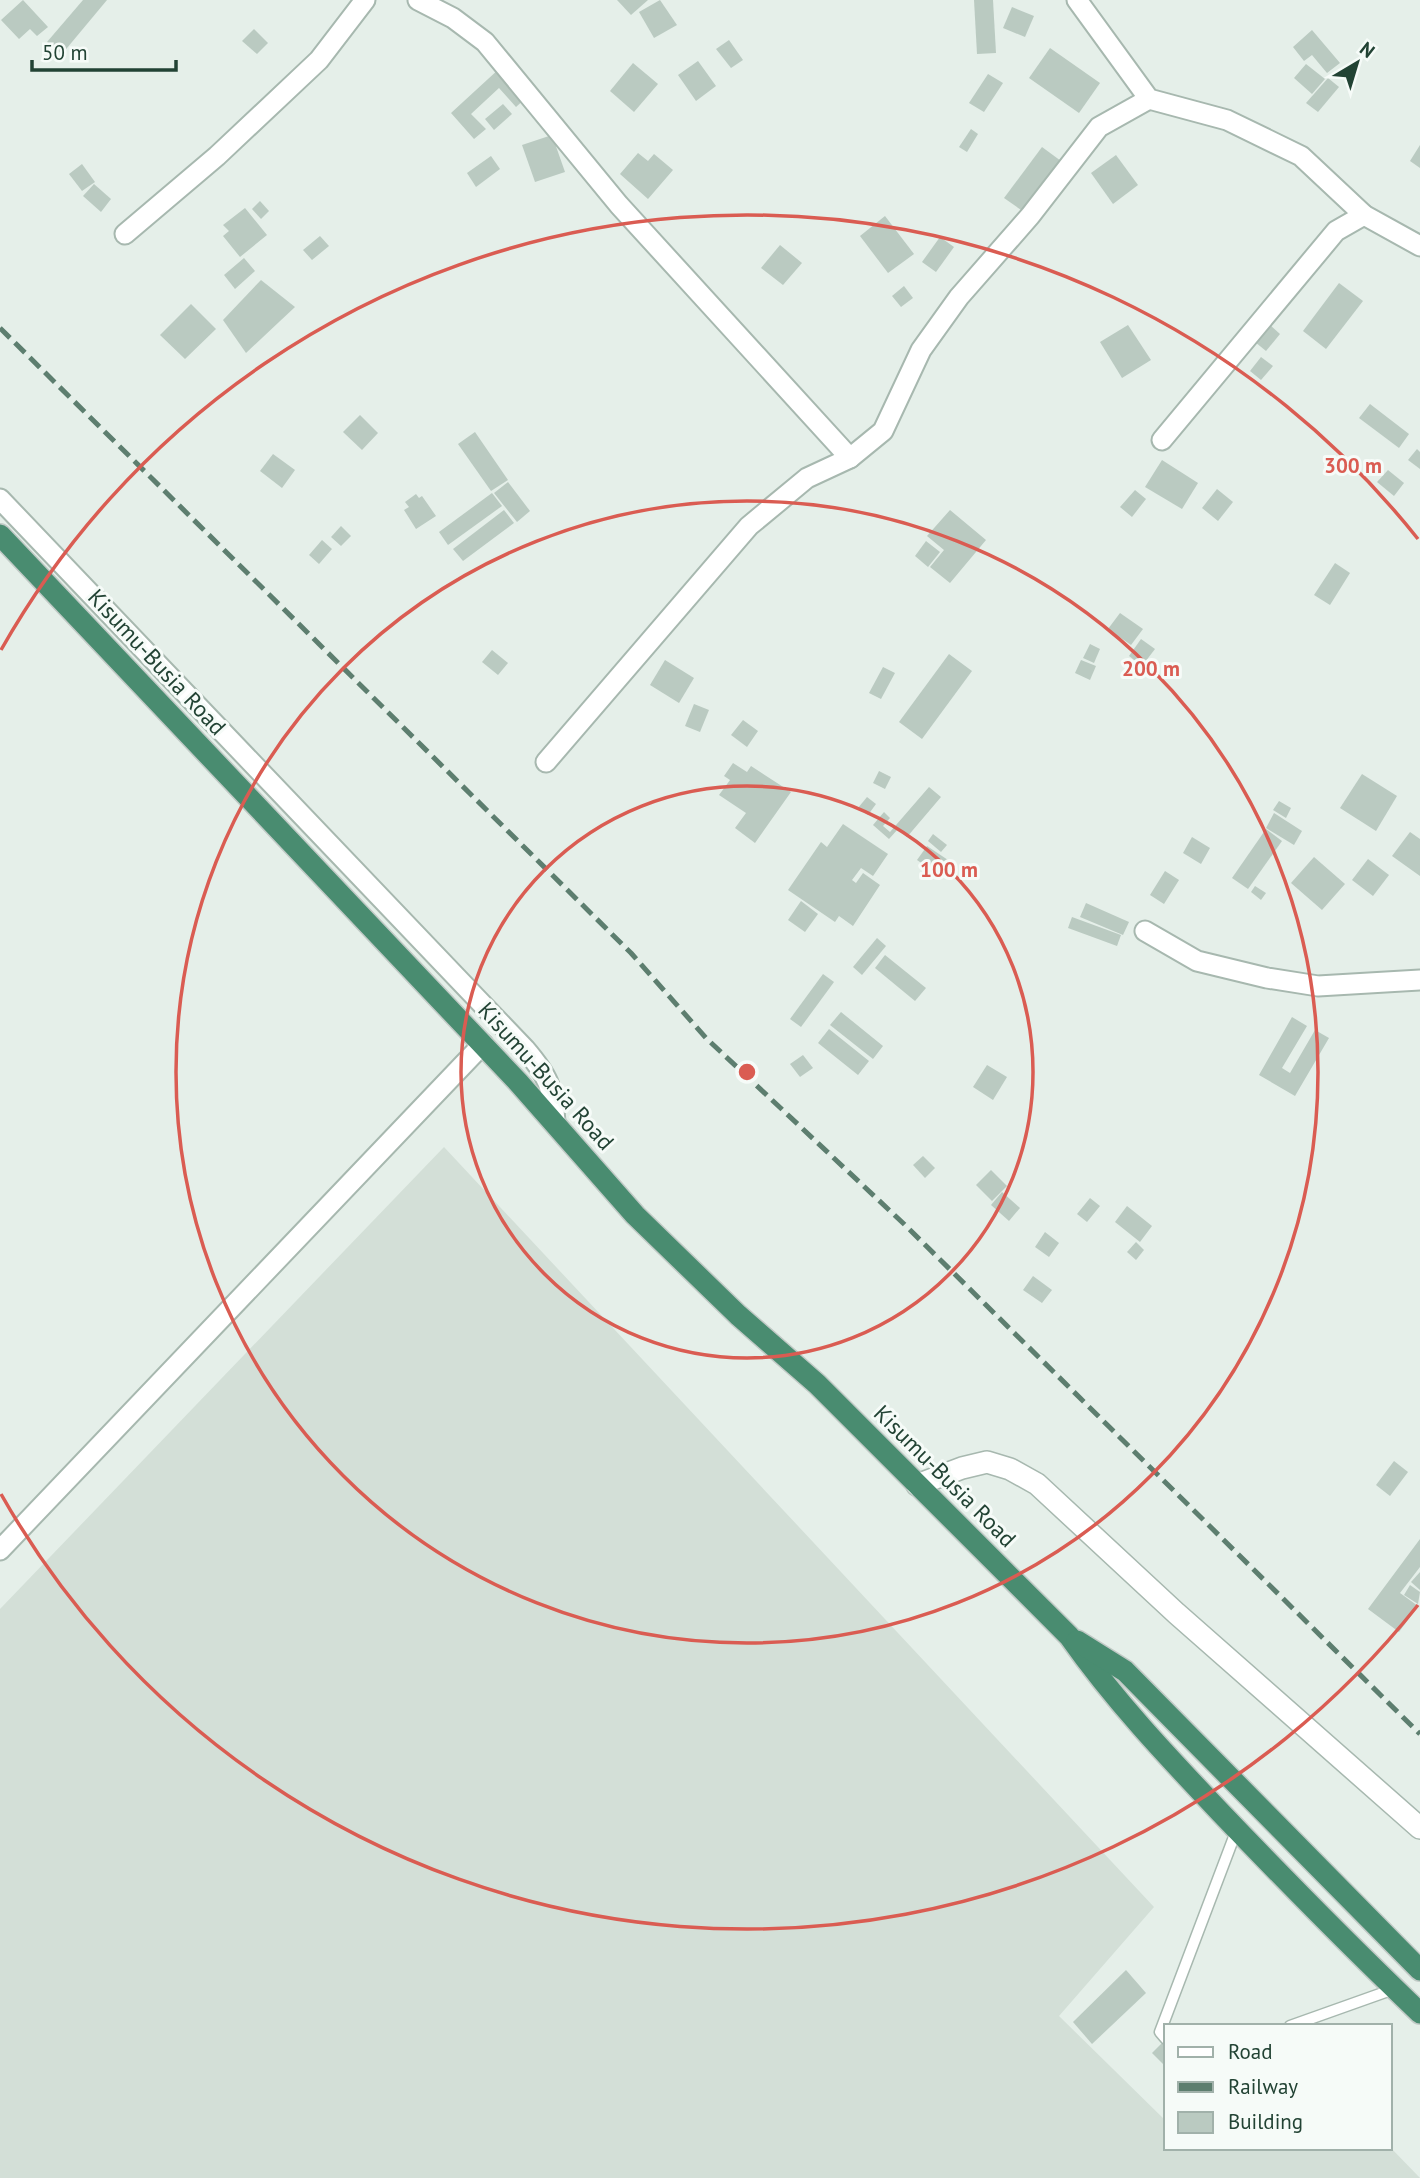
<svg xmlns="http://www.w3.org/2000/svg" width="1420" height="2178" viewBox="0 0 1420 2178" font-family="'PT Sans',sans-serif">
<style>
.built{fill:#d3dfd7}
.building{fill:#bacac1}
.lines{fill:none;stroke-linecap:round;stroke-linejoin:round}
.service-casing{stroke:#a7b8af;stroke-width:13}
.minor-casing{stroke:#a7b8af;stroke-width:23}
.tertiary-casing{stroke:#a7b8af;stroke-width:24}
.trunk-casing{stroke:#c1cac6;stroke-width:24}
.service{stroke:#fff;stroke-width:10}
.minor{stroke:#fff;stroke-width:19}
.tertiary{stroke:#fff;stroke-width:21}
.trunk{stroke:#498c70;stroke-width:21}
.rail{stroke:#5d7e6f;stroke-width:5;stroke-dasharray:14 7;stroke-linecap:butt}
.ring{fill:none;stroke:#da5c52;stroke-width:3.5}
.labels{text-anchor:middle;stroke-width:6;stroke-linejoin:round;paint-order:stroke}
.street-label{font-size:23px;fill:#224334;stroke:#f6fbf8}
.centre{fill:#da5c52;stroke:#f6fbf8;stroke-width:3.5}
.ring-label{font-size:21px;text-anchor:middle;font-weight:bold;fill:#da5c52;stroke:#f6fbf8;stroke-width:6;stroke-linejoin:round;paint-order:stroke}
</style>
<rect width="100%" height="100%" fill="#e5efe9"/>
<!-- built -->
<polygon class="built" points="444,1147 1154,1907 1059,2016 1166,2121 1166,2148 1390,2147 1420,2178 0,2178 0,1609"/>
<!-- building -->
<g class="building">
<polygon points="23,0 48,27 37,36 30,29 19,39 1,20"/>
<polygon points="83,0 107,0 62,54 47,42"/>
<polygon points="617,0 648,0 631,15"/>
<polygon points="660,0 677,25 654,38 639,12"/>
<polygon points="974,0 993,0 996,53 977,54"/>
<polygon points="1012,7 1034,16 1025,37 1003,28"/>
<polygon points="254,29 268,43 257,54 242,41"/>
<polygon points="1312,30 1340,63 1327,73 1312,55 1304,61 1293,47"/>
<polygon points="729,40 743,60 731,68 716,49"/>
<polygon points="1050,48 1100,83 1079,113 1029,78"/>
<polygon points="698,61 716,86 696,101 678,75"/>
<polygon points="633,63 658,84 634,112 610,91"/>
<polygon points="1306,64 1325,79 1312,94 1294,78"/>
<polygon points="500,68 527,97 516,107 499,88 471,114 486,129 474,139 451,113"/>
<polygon points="988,74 1003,83 984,112 969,103"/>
<polygon points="1328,78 1339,87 1318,112 1306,103"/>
<polygon points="503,104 512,114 494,130 485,119"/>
<polygon points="971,129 978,134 967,152 959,147"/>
<polygon points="552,135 565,172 535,182 522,145"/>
<polygon points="1420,145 1420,168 1410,161"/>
<polygon points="1042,147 1061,161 1024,212 1004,198"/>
<polygon points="638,153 648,161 654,154 673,170 648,199 620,174"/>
<polygon points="1116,155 1138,185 1113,204 1091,173"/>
<polygon points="491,156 500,169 476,187 467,173"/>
<polygon points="82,164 95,182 82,191 69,174"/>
<polygon points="94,184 111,199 101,212 83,196"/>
<polygon points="260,201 269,211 261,219 252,209"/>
<polygon points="245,208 267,235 240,257 223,236 229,231 223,225"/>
<polygon points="885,216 914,254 888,273 860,236"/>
<polygon points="320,236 329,246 312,260 303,250"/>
<polygon points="940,237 954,247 936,272 922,262"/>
<polygon points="780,245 802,263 783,285 761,268"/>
<polygon points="244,258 255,271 235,289 224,275"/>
<polygon points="261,280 295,307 246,353 223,320"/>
<polygon points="1339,283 1363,301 1326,349 1303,331"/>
<polygon points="904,286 913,298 901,307 892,296"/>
<polygon points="191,304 216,329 185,359 160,335"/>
<polygon points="1128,325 1151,360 1122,378 1100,342"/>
<polygon points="1270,325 1280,334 1266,351 1255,342"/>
<polygon points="1261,357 1273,366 1261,380 1250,371"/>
<polygon points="1370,404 1409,434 1399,448 1359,418"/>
<polygon points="360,415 378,433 362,450 343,432"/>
<polygon points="475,432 508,480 491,491 458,444"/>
<polygon points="1417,449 1420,452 1420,469 1408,460"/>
<polygon points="273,454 295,470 282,488 260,471"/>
<polygon points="1162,460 1198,483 1182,509 1145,487"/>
<polygon points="1388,470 1404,483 1394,496 1377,482"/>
<polygon points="508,482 530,511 517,522 494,493"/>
<polygon points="1217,489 1233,502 1218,521 1202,508"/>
<polygon points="1135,490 1146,499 1132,517 1120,507"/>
<polygon points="492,493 502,506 448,545 439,532"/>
<polygon points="416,494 419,498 422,496 436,516 416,529 404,510 409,507 405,502"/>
<polygon points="504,510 514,523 463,561 453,549"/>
<polygon points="950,510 986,540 950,583 930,567 944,550 927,536"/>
<polygon points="341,526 351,536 341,546 331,537"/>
<polygon points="322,540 332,549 319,564 309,555"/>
<polygon points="926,541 940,552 928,567 915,556"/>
<polygon points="1335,563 1350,573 1330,605 1314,595"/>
<polygon points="1120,613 1143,629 1131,645 1108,629"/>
<polygon points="1141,639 1155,649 1142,666 1129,656"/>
<polygon points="1090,644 1100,649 1094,663 1083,658"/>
<polygon points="492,650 508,663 498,675 482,662"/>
<polygon points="949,654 972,671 922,739 899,722"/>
<polygon points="665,660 694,678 679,703 650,685"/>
<polygon points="1081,660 1096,666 1090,680 1075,673"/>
<polygon points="883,667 895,673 881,699 869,693"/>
<polygon points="694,704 709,710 700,732 685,726"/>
<polygon points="743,720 758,731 747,747 731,735"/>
<polygon points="733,763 747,772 751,766 791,792 755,843 735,828 746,813 719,795 730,780 724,776"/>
<polygon points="879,771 891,777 885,789 873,783"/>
<polygon points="1362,774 1397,796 1376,831 1340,808"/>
<polygon points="929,787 941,797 907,837 898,829 889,839 873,825 884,812 890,818 883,826 890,832"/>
<polygon points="867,797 876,804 868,815 858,808"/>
<polygon points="1279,801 1291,808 1286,818 1273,810"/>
<polygon points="1274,813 1302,831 1294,845 1266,828"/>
<polygon points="843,824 888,854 873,876 861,868 852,880 856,883 863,873 880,885 853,926 839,916 835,922 788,890 821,842 827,847"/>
<polygon points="1266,829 1282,841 1248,889 1232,878"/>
<polygon points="1410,832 1420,839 1420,876 1392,856"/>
<polygon points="933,834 947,845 941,852 928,841"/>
<polygon points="1192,837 1210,848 1201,864 1183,853"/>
<polygon points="927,846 948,860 937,874 917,860"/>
<polygon points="1314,857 1345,884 1322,910 1291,883"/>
<polygon points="1368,859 1389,875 1373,896 1352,880"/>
<polygon points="1165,871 1179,880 1164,904 1150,895"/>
<polygon points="1255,886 1266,893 1261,900 1251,892"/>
<polygon points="801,901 818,914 805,932 788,920"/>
<polygon points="1086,903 1129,922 1123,935 1080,917"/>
<polygon points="1072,917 1121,935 1117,946 1068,928"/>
<polygon points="877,938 886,946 862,975 853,967"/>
<polygon points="885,955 926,988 915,1001 875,968"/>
<polygon points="823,974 834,982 801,1027 790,1019"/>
<polygon points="841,1012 883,1046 873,1059 830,1025"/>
<polygon points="1292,1017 1307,1026 1282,1068 1290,1073 1315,1030 1329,1038 1295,1096 1259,1075"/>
<polygon points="829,1029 869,1061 858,1075 818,1043"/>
<polygon points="803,1055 813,1068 800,1077 790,1064"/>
<polygon points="987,1065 1007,1077 993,1100 973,1087"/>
<polygon points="923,1156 935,1168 925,1178 913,1165"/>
<polygon points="991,1170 1007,1186 992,1201 976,1185"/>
<polygon points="1002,1192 1020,1208 1009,1221 991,1205"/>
<polygon points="1090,1198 1100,1206 1087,1222 1077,1214"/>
<polygon points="1127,1206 1152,1226 1140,1242 1115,1222"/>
<polygon points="1045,1232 1059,1243 1049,1257 1035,1247"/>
<polygon points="1136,1242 1144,1250 1136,1260 1127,1252"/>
<polygon points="1033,1276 1052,1290 1042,1303 1023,1290"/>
<polygon points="1394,1461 1408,1472 1390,1496 1376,1485"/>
<polygon points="1420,1539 1420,1567 1400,1593 1418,1606 1399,1632 1368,1609"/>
<polygon points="1420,1572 1420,1590 1411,1582"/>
<polygon points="1410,1585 1420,1592 1418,1604 1404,1595"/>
<polygon points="1126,1970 1146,1993 1092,2044 1073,2022"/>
<polygon points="1166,2039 1166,2067 1152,2053"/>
</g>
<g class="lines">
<defs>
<g id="service">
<polyline points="1290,2026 1394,1989"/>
<polyline points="1166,2039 1160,2032 1237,1829"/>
</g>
<g id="minor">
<polyline points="418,0 453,18 485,42 619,205 850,458"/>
<polyline points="1077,0 1149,99 1227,120 1301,156 1364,215 1420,246"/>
<polyline points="125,234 217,156 319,60 365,0"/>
<polyline points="1162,440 1336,231 1364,215"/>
<path d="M 0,499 L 525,1049 C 548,1076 553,1087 555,1122"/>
<polyline points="546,762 749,526 807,478 850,458 883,431 921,350 959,297 1030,216 1099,127 1149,99"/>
<polyline points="1145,931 1197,961 1267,978 1318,986 1420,980"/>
<polyline points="0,1550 483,1044"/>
</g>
<polyline id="tertiary" points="917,1485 962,1468 987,1462 1010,1469 1037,1484 1176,1613 1420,1828"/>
<g id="trunk">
<path d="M 0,535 L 518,1082 L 635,1215 L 738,1315 L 817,1384 L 1069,1636 C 1114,1700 1167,1756 1221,1813 C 1286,1881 1352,1948 1420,2013"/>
<polyline points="1077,1641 1125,1671 1420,1970"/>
</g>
</defs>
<!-- service casing -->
<use href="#service" class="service-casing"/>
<!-- minor casing -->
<use href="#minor" class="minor-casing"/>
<!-- tertiary casing -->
<use href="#tertiary" class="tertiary-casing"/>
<!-- trunk casing -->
<use href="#trunk" class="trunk-casing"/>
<!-- service -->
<use href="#service" class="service"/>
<!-- minor -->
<use href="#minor" class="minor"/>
<!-- tertiary -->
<use href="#tertiary" class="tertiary"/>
<!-- trunk -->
<use href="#trunk" class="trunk"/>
<!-- rail -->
<polyline class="rail" points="0,328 631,953 706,1038 904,1224 1420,1734"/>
</g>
<!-- distance rings -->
<g class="ring">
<circle cx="747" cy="1072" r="286"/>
<circle cx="747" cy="1072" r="571"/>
<path d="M1418 1605A857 857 0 0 1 1 1494M1 650A857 857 0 0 1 1418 539"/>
</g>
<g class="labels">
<!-- street labels -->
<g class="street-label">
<text transform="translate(157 662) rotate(47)" y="8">Kisumu-Busia Road</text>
<text transform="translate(546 1076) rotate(48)" y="8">Kisumu-Busia Road</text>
<text transform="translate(945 1476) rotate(45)" y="8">Kisumu-Busia Road</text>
</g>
</g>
<circle cx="747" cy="1072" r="10" class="centre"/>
<g class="ring-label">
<text x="1353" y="473">300 m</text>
<text x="1151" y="676">200 m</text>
<text x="949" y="877">100 m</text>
</g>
<!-- legend -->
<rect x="1164" y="2024" width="228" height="126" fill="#f6fbf8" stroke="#a1b1aa" stroke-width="2"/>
<rect x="1178" y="2047" width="35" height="10" fill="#ffffff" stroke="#a1b1aa" stroke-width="2"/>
<text x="1228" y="2059" font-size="21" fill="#224334">Road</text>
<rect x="1178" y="2082" width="35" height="10" fill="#5d7e6f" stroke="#a1b1aa" stroke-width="2"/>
<text x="1228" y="2094" font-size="21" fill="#224334">Railway</text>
<rect x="1178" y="2112" width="35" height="21" fill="#bacac1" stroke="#a1b1aa" stroke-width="2"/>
<text x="1228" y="2129" font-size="21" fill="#224334">Building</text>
<!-- north arrow -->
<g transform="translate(1357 63) rotate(38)" stroke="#f6fbf8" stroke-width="5" paint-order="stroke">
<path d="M0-5L12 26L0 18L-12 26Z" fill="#224334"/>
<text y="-10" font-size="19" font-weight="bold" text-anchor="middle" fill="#224334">N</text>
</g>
<!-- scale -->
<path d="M32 60v10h144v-10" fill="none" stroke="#224334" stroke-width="3.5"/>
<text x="42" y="60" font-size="21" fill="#224334" stroke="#f6fbf8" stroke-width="5" paint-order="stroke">50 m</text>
</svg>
